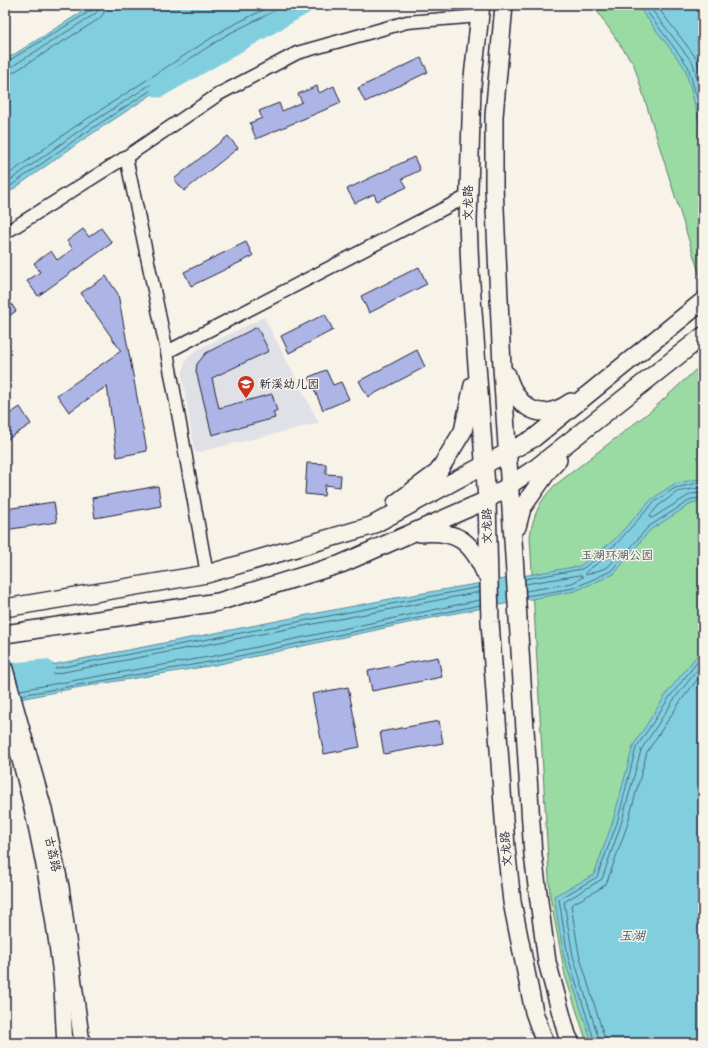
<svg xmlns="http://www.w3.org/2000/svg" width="708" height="1048" viewBox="0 0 708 1048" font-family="'Balsamiq Sans','LXGW WenKai TC',sans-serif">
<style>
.built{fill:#e0e0e7}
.green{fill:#9adaa3;stroke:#5e7e6f}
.water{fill:#81cfde;stroke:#5b8a9d}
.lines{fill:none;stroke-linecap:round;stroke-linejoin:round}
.shore{stroke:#48677c;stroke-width:1}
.river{stroke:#81cfde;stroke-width:19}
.building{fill:#acb5e6;stroke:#22223b}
.minor-casing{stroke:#22223b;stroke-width:15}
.tertiary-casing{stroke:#22223b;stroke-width:18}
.secondary-casing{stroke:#22223b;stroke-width:20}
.minor{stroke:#f7f3e8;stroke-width:12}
.tertiary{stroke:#f7f3e8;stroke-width:15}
.secondary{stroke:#f7f3e8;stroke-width:17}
.labels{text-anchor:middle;stroke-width:3;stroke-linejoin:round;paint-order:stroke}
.street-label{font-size:12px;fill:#22223b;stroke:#f7f3e8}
.poi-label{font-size:12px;fill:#22223b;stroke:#f7f3e8;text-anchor:start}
.park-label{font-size:12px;fill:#46595a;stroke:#f7f3e8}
.water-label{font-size:13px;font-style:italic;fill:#3e566c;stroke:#f7f3e8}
</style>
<rect width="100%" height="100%" fill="#f7f3e8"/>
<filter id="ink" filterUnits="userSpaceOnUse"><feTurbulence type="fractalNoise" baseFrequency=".025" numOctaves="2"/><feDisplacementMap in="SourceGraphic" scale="8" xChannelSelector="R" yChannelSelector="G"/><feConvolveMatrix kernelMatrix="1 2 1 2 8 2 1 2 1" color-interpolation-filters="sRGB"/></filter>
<g filter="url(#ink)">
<!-- built -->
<polygon class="built" points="264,317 319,423 195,453 182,375 186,360 196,350"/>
<!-- green -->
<g class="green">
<polygon points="593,5 703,5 703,277 701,279 634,65"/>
<path d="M 703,363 L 703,1043 L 587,1043 L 565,975 L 550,896 L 530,536 C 533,516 540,500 554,486 L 652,410 Z"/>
</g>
<!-- water -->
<g class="water">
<polygon points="93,5 307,5 233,41 81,141 5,195 5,60"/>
<polygon points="637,5 703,5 703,135 685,68"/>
<polygon points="703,478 703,502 694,502 650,530 614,574 575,591 445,615 215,665 75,688 5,702 5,674 395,598 580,566 613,541 652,499 674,484"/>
<polygon points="703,648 703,1043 592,1043 564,958 554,896 594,875 613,821 633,746 667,693"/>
</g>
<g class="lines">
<!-- shore -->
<g class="shore">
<polyline points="642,5 688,66 703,120"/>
<polyline points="648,5 693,63 703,101"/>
<polyline points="656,5 697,59 703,78"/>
<polyline points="5,63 92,10 94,5"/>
<polyline points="5,68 11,67 95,14 98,10 99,5"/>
<polyline points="5,74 14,72 99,19 104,13 105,5"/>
<polyline points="5,177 73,128 225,29 273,5"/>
<polyline points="5,184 76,133 228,34 287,5"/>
<polyline points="5,190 79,137 231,38 298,5"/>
<polyline points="703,487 677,492 658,506 649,517 652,518 691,494 703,493"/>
<polygon points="619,548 622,551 608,567 586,575 586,572"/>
<polyline points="525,579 582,569 616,544 654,502 675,488 703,482"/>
<polyline points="525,584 580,575 583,577 572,583 526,591"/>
<polyline points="526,596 574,588 611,571 648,527 692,499 703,498"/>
<polyline points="16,676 480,587"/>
<polyline points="17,681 480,592"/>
<polyline points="20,690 214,656 480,600"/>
<polyline points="21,695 215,661 480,605"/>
<polyline points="595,1043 568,957 559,899 597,877 617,823 636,748 671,695 703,655"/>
<polyline points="600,1043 573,956 564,902 602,879 621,824 641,750 675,698 703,663"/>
<polyline points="606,1043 579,954 571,905 601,888 607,882 627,826 647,752 680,702 703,672"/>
</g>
<!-- river -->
<g class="river">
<polyline points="159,88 304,5"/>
<polyline points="5,673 45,669"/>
</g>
</g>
<!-- building -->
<g class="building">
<polygon points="421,58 428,72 365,102 358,88"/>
<polygon points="317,86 319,93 334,86 341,103 256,139 250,123 262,118 259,111 279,103 282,111 302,102 298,94"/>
<polygon points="228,136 238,148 184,191 174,179"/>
<polygon points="414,157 420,170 402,179 407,187 377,201 374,194 355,203 347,189"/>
<polygon points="101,228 112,243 38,296 27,281 40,272 34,263 51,251 57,260 73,249 67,241 83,229 89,237"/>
<polygon points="246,242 253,256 191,286 184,272"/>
<polygon points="419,267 427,284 369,313 361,296"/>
<polygon points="106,276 118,294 147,451 117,457 107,386 69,412 57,395 121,351 81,293"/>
<polygon points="5,294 16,311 5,319"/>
<polygon points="325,314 333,330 289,353 281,336"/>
<polygon points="257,327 269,351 212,378 219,408 272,394 277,411 273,412 275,418 212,435 196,371 197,364 206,353"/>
<polygon points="417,350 425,367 368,397 359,381"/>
<polygon points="326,370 333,385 341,382 349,399 323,410 309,377"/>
<polygon points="20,407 31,424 5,441 5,417"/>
<polygon points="307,463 326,464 326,474 341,475 340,487 325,485 324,496 305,494"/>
<polygon points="158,486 161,506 95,518 92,498"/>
<polygon points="54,502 57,522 5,530 5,509"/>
<polygon points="438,657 442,677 372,691 368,671"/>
<polygon points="348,687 360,747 324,754 312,694"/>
<polygon points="439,721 443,743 384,754 380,732"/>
</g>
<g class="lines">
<defs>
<g id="minor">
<polyline points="5,233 126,157"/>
<polyline points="167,352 126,157 219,94 297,53 407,22 480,16"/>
<polyline points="207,574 167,352 468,196"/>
</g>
<g id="tertiary">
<polyline points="5,669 44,809 61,887 82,1043"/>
<path d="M 5,707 C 31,792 49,879 60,967 C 63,992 63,1018 65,1043"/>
</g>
<g id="secondary">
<polyline points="481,5 472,86 468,222 470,271 487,500 490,622 506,847 512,902 534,1012 545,1043"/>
<polyline points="504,5 494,116 494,186 502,367 533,855 547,962 567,1035 571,1043"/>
<path d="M 507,375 C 517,408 540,424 571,402"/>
<polyline points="396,503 438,472 463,431 473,385"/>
<polyline points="517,527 522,508 548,471 558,460"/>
<path d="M 420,533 C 456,530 471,540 485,573"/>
<polyline points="5,608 207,574 371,526 534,438 703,301"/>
<polyline points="5,634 218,602 341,564 487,500 537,467 703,336"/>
</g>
</defs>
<!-- minor casing -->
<use href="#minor" class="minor-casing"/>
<!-- tertiary casing -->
<use href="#tertiary" class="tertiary-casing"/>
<!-- secondary casing -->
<use href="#secondary" class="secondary-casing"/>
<!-- minor -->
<use href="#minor" class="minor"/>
<!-- tertiary -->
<use href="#tertiary" class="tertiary"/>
<!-- secondary -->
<use href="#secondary" class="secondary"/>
</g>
</g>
<!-- icons -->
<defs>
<symbol id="school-pin" viewBox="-11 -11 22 30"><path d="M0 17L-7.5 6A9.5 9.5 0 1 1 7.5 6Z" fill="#c8321e" stroke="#f7f3e8"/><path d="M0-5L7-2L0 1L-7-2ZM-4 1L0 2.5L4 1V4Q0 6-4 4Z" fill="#fff"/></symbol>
</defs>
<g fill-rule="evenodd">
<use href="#school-pin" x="236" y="374" width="20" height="27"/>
</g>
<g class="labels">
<!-- street labels -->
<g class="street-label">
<text transform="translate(468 203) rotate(-90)" y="4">文龙路</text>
<text transform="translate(487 526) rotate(-91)" y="4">文龙路</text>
<text transform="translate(506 849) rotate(-95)" y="4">文龙路</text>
<text transform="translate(53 854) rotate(78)" y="4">古荔路</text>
</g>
<!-- poi labels -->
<g class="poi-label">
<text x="259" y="388">新溪幼儿园</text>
</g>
<!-- park labels -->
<g class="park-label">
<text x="617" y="559">玉湖环湖公园</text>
</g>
<!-- water labels -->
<g class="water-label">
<text x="632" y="940">玉湖</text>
</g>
</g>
<!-- margin -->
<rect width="708" height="1048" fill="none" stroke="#f7f3e8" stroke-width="20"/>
<rect x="10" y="10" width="688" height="1028" fill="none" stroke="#22223b" stroke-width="1.5" filter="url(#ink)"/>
</svg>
